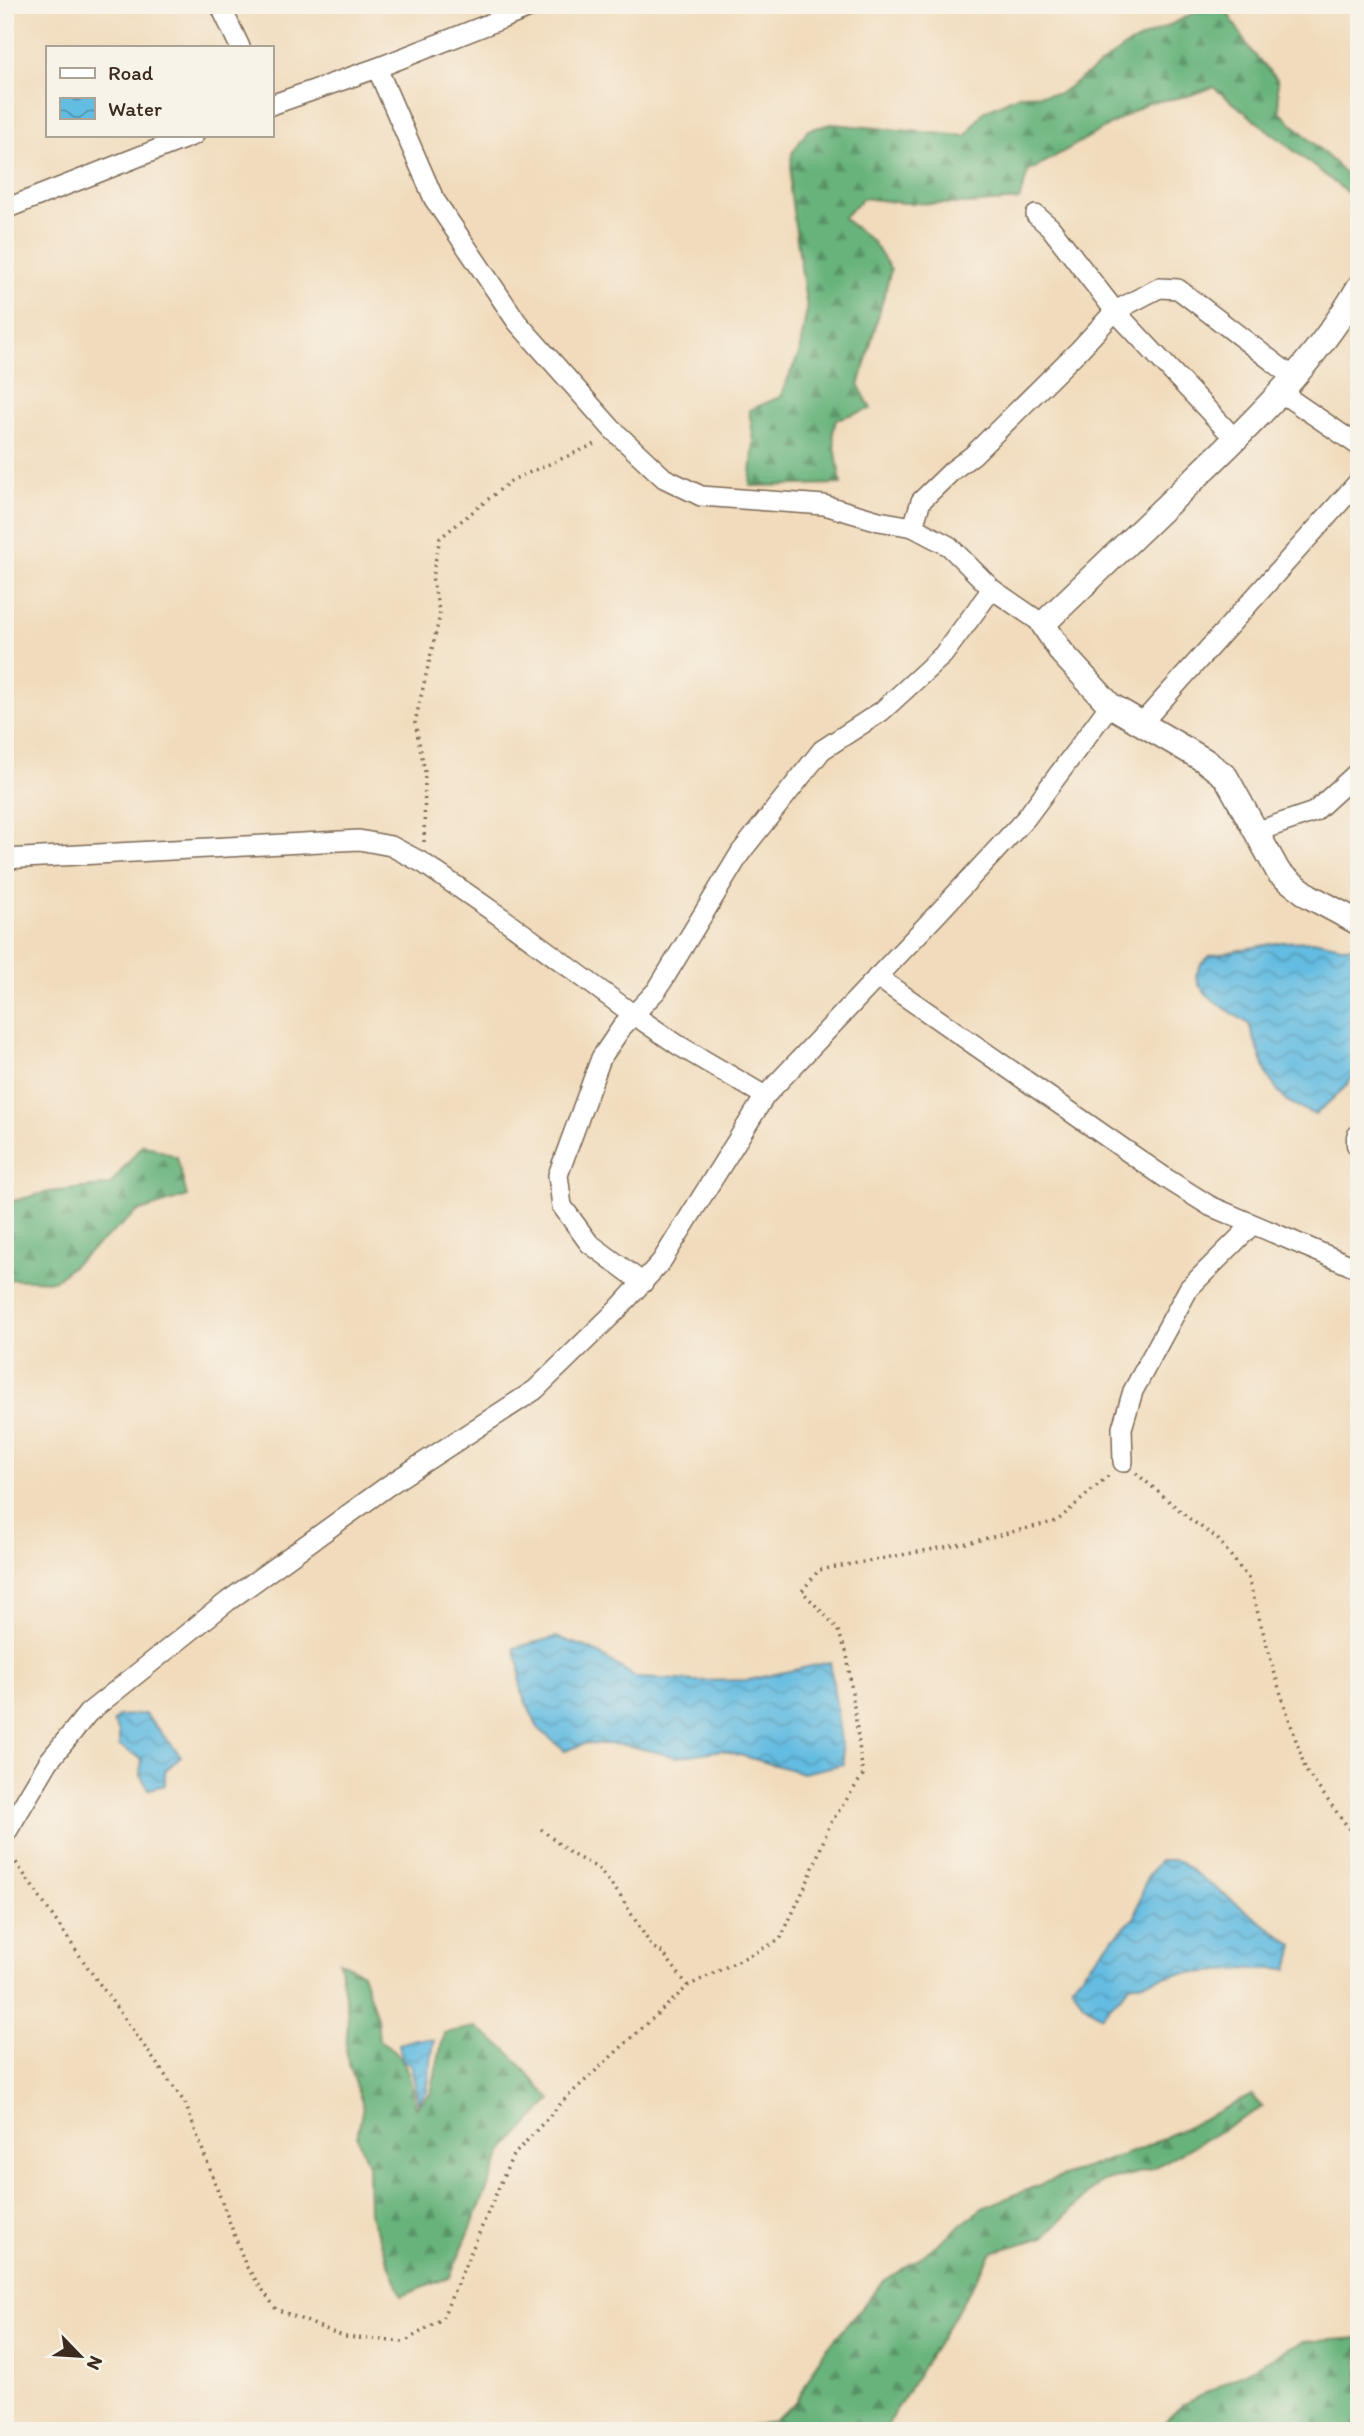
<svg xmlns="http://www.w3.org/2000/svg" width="1364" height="2436" viewBox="0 0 1364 2436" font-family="Itim,sans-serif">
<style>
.forest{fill:url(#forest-firs);stroke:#526e4d;stroke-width:2}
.water{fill:url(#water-waves);stroke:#4f7380;stroke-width:2}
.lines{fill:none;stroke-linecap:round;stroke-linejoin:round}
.minor-casing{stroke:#7b6855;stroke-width:22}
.tertiary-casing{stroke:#7b6855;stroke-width:27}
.path{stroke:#7b6855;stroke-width:3.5;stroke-dasharray:2 5;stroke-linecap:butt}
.minor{stroke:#fff;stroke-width:19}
.tertiary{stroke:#fff;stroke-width:24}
</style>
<defs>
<pattern id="forest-firs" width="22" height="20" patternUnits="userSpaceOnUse" patternTransform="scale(1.75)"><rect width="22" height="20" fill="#68b37c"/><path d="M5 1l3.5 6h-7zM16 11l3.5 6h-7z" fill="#579265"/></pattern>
<pattern id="water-waves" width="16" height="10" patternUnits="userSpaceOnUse" patternTransform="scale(1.75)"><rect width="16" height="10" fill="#63bce1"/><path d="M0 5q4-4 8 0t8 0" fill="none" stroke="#5399b6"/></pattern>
</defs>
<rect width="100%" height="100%" fill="#f7f3e8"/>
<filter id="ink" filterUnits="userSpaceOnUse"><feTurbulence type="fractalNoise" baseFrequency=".0143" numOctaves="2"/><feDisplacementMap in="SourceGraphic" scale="14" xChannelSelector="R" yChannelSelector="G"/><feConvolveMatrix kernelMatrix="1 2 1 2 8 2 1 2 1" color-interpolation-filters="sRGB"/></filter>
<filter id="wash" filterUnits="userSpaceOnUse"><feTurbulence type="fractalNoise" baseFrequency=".00686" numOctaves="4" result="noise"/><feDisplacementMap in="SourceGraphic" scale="28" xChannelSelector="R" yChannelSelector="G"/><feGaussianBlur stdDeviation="1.57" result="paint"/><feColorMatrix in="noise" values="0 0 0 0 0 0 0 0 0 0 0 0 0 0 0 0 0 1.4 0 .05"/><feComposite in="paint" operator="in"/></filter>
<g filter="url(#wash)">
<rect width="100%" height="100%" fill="#f1dbbc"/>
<!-- forest -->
<g class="forest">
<polygon points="1211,5 1223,5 1251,51 1277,79 1280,112 1359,186 1354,198 1213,87 1188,96 1148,103 1028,172 1019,200 967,204 903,203 863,198 843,218 873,242 891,270 859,386 871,409 836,419 833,433 841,484 750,486 754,441 749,410 780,397 799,354 807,309 790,190 792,153 808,130 832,124 966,136 983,112 1019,95 1059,94 1126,46"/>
<polygon points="143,1144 177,1157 187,1196 137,1212 54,1281 5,1279 5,1203 49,1192 110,1185"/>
<path d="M 339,1961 L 362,1973 L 377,2018 L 379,2040 C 411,2059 408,2074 416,2107 L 431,2093 L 444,2033 L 475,2027 L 507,2050 L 551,2100 L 503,2151 L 450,2277 L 402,2296 L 369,2213 L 368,2165 L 357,2137 L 363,2106 L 346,2055 L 348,2014 Z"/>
<polygon points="1252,2095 1263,2107 1152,2169 1099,2183 1044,2237 992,2252 952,2320 883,2431 736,2431 772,2421 796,2403 822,2354 884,2281 925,2254 982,2208 1054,2179 1143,2148"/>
<polygon points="1359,2338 1359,2431 1155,2431 1182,2405 1302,2342"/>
</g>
<!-- water -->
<g class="water">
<polygon points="1318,941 1346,947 1359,944 1359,1070 1343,1089 1315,1115 1285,1100 1268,1077 1249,1024 1211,999 1199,985 1196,975 1201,964 1210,956 1281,942"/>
<polygon points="556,1637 591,1649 637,1678 696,1681 749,1680 830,1662 844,1764 803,1773 722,1750 677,1757 625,1745 587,1743 565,1751 538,1728 521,1692 520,1667 514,1648"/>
<polygon points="145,1714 181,1756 165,1771 165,1785 149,1789 140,1775 142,1759 119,1746 119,1732 113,1722 119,1716"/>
<polygon points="1160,1860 1177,1860 1294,1946 1288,1969 1251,1969 1177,1974 1130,1985 1101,2016 1083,2004 1072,1985 1105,1947 1135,1917 1146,1879"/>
<polygon points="415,2039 434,2040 427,2091 418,2103 411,2065 402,2059 399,2044"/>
</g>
</g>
<g filter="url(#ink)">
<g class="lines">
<defs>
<g id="minor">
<polyline points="220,5 240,47"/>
<polyline points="377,68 434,199 517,322 612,429 664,478 701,496 824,505 879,521 913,527 949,546 992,589 1043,624"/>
<polyline points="271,105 377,68 537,5"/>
<polyline points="5,209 194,135"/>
<polyline points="1036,215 1050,227 1115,311 1235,439"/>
<polyline points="1280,392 1359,446"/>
<polyline points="913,527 921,501 953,470 973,455 1080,349 1115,311 1159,288 1178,289 1293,377"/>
<polyline points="1141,724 1359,481"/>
<polyline points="1258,831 1314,812 1359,771"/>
<polyline points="5,859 359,840 391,846 423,863 501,917 634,1015 678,1045 765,1096"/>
<polyline points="877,977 1167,1179 1210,1206 1359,1269"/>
<polyline points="643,1283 589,1243 562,1206 558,1175 601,1058 622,1027 657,990 741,852 822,750 882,711 943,655 992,589"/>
<polyline points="1123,1462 1122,1428 1133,1391 1189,1288 1252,1225"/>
<polyline points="5,1835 49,1761 88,1713 228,1601 389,1485 535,1390 618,1309 661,1262 765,1096 939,912 1026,818 1110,705"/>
</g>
<g id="tertiary">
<path d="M 1359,287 C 1316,362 1252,424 1189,484 C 1140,531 1092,577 1043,624 L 1062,653 L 1110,705 L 1204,760 L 1226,777 L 1279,873 L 1309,896 L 1359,923"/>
<polyline points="1359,1137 1359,1144"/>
</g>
</defs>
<!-- minor casing -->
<use href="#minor" class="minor-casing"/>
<!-- tertiary casing -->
<use href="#tertiary" class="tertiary-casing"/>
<!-- path -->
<g class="path">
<polyline points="424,842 425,772 415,722 440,615 432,577 440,538 512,480 598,443"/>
<polyline points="1136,1473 1191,1520 1217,1538 1248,1578 1278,1685 1306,1771 1359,1842"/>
<polyline points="541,1829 571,1854 598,1868 619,1894 652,1947 663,1953 688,1986"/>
<polyline points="8,1851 91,1972 185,2103 246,2266 276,2309 345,2337 404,2342 442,2319 512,2157 566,2098 688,1986 780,1940 809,1878 830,1824 863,1775 847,1654 837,1628 802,1591 819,1570 967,1543 1057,1521 1109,1475"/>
</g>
<!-- minor -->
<use href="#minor" class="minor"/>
<!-- tertiary -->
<use href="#tertiary" class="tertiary"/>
</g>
</g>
<!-- margin -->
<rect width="1364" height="2436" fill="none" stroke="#f7f3e8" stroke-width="28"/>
<!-- legend -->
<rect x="46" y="46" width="228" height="91" fill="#f7f3e8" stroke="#aca397" stroke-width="2"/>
<rect x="60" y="68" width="35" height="10" fill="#ffffff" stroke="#aca397" stroke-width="2"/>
<text x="108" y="80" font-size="21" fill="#3b2a1e">Road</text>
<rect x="60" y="98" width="35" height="21" fill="url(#water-waves)" stroke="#aca397" stroke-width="2"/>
<text x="108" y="116" font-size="21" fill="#3b2a1e">Water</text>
<!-- north arrow -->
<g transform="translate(80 2356) rotate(115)" stroke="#f7f3e8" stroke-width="5" paint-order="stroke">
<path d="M0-5L12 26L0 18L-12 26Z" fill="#3b2a1e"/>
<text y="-10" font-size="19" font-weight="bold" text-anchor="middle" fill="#3b2a1e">N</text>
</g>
</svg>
